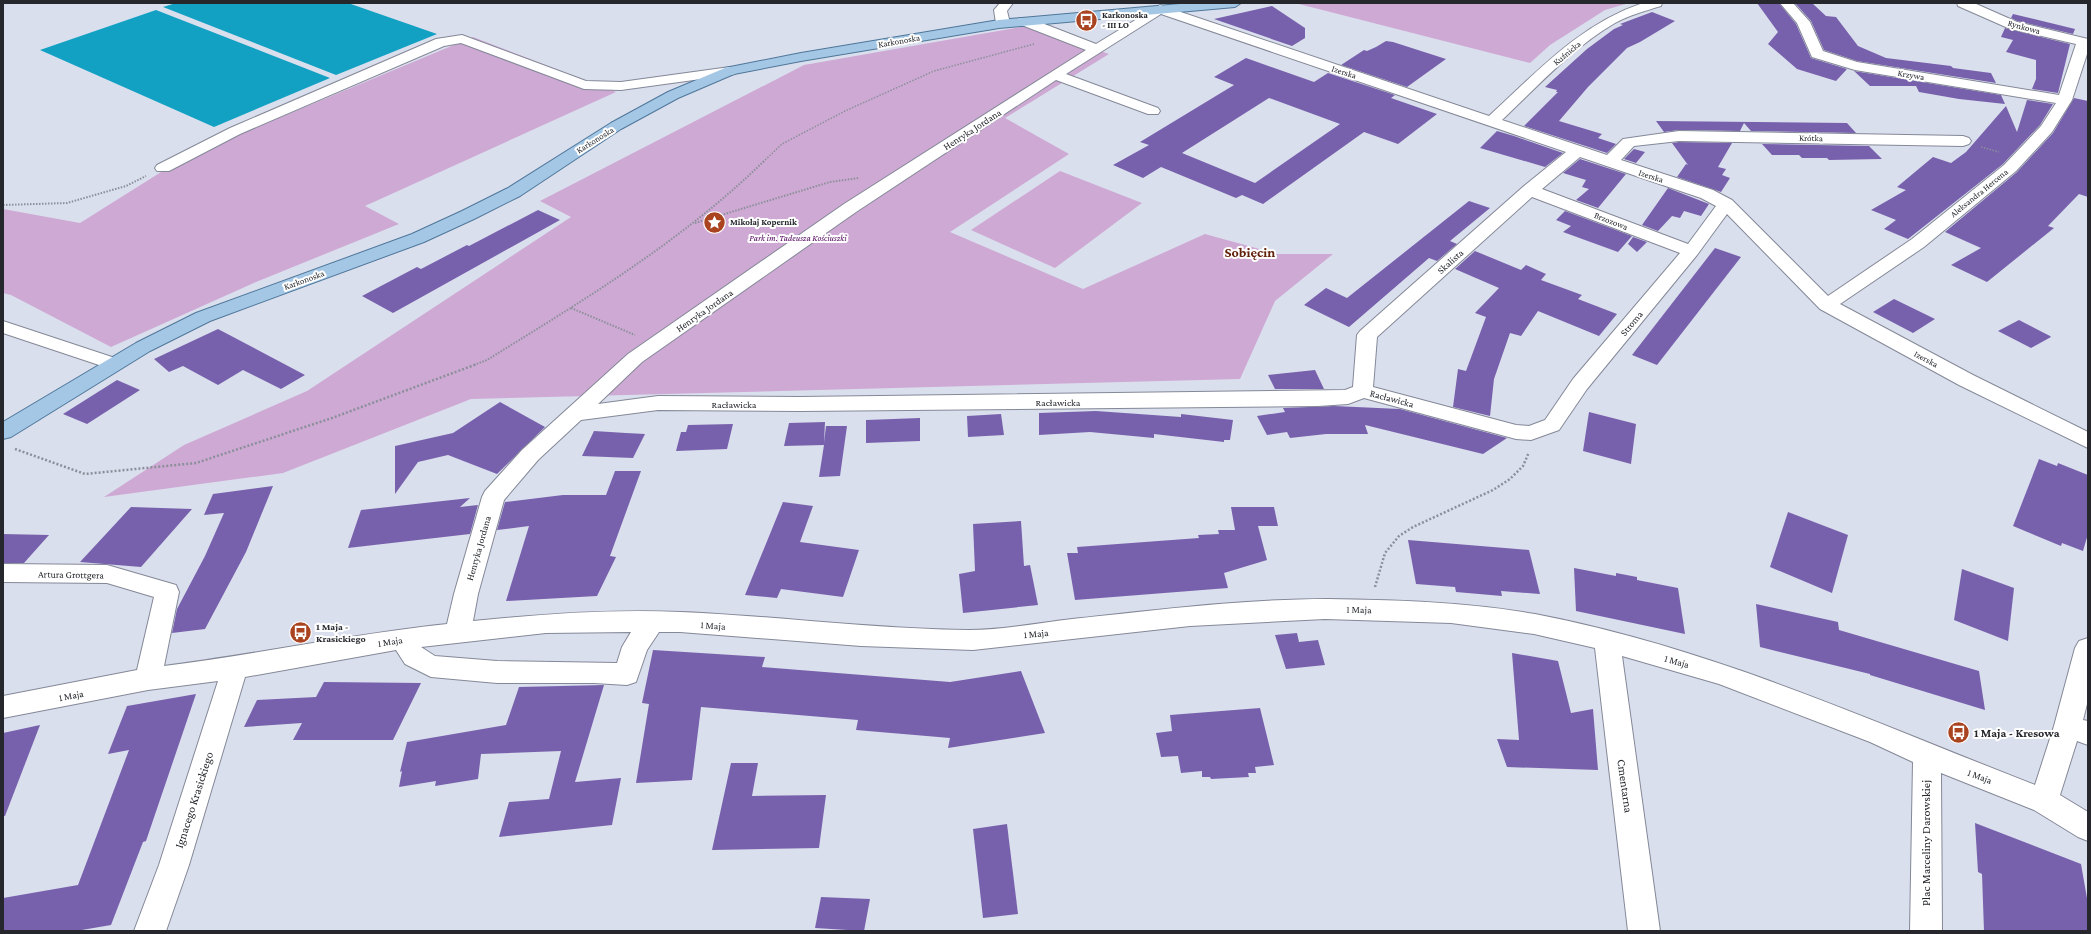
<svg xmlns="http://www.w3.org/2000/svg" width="2091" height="934" viewBox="0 0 2091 934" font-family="'Crimson Pro',serif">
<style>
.green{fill:#cea9d4}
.water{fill:#12a1c2}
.building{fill:#7861ac;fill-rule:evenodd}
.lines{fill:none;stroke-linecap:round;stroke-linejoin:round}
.minor-casing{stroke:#848897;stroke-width:2}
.major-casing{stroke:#4f7699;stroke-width:2}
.path-far2{stroke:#8b8f9a;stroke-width:1.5;stroke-dasharray:1.5 1.5;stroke-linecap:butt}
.path-far1{stroke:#8b8f9a;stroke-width:2;stroke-dasharray:1.5 1.5;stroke-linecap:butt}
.path{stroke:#8b8f9a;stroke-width:2.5;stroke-dasharray:2 2;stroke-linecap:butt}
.minor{fill:#fff;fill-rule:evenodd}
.major{fill:#a3c7e5;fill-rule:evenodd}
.labels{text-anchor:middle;stroke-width:4;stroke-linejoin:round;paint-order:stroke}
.far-poi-label{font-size:9px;font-weight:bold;fill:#25272c;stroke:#fff;text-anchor:start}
.far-street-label{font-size:9px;fill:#25272c;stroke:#fff}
.far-park-label{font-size:9px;font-style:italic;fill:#4d0058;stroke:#fff}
.street-label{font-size:10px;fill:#25272c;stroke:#fff}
.poi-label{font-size:10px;font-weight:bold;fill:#25272c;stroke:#fff;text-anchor:start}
.near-poi-label{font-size:12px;font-weight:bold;fill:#25272c;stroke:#fff;text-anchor:start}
.near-street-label{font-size:12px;fill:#25272c;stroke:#fff}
.district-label{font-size:14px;font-weight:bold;fill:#62210a;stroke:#fff}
</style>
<rect width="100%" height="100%" fill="#dadfee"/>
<!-- green -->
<g class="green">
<polygon points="1295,3 1629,3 1605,10 1550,45 1530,63"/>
<polygon points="1027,26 1109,54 1005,118 1069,154 950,232 1083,289 1205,234 1277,254 1333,254 1275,301 1240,379 471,399 283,473 104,497 184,445 307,391 571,217 540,201 804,65"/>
<polygon points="473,37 616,92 365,206 399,224 256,282 111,347 11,295 3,293 3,209 80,223 185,157"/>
<polygon points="1060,171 1142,203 1055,268 971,230"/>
</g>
<!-- water -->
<g class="water">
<polygon points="176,3 348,3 437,34 336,75 163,7"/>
<polygon points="156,10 330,78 214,127 40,50"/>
</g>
<!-- building -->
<g class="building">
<polygon points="1757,3 1779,3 1796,24 1811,58 1847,69 1836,81 1797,69 1768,44 1778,32"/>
<polygon points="1795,3 1812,3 1826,16 1836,17 1858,46 1886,58 1951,66 1953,68 1991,73 1996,83 1857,61 1824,50 1811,21"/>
<polygon points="1272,6 1305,28 1305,38 1292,46 1214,19"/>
<polygon points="1652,12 1675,21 1640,42 1627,48 1588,87 1559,121 1602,134 1598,138 1616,144 1607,153 1524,126 1558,92 1556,92 1557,90 1545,87 1587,49 1614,29 1623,25 1620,24"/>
<polygon points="2013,14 2075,29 2073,34 2017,21 2011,18"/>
<polygon points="2005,28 2070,44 2058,93 2032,89 2036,79 2036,60 2006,52 2013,40 2001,37"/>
<polygon points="1386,41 1393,42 1446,59 1407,87 1341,65 1364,50 1367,51 1376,47"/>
<path d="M 1246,58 L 1314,82 L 1328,73 L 1395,95 L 1391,98 L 1437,114 L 1398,144 L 1364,132 L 1263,204 L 1242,195 L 1236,198 L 1161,167 L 1143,178 L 1113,165 L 1149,145 L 1140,142 L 1234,85 L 1214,77 ZM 1269,98 L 1340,124 L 1255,183 L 1182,153 Z"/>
<polygon points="1854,71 2001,95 2005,104 1959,99 1919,92 1916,86 1870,86"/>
<polygon points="2074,98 2088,101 2088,197 2079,194 2048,226 2054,228 1987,282 1951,265 1981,248 1945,232 2017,172 2053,133"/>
<polygon points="2027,100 2053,104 2040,125 2003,164 1908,239 1884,229 1896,220 1871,210 1906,190 1897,187 1933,157 1951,163 1966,152 2006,106 2017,132"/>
<polygon points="1656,121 1847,123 1856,133 1751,131 1744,123 1740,131 1679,130 1664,132"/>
<polygon points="1497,131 1514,136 1563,153 1545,167 1480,148"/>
<polygon points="1679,142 1732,143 1718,167 1726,169 1722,175 1730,178 1721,192 1677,177 1686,164 1688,165 1672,143"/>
<polygon points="1762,144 1869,146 1882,159 1829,160 1827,158 1802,158 1799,155 1772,155"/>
<polygon points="1634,149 1645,152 1636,163 1624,159"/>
<polygon points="1580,159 1626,174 1598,208 1576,200 1589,189 1582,187 1586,180 1563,173"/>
<polygon points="1668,188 1709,204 1701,216 1684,211 1680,218 1672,216 1658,231 1642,225"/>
<polygon points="1469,201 1490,208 1450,241 1457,244 1437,261 1429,258 1349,327 1304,305 1326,288 1347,298"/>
<polygon points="538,210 560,220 393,313 362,296 417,267 421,269 467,245 469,246"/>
<polygon points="1565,211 1632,236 1618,252 1563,232 1571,226 1556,220"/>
<polygon points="1633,237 1647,242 1637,252 1628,244"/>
<polygon points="1715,248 1741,257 1657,365 1632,355"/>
<polygon points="1475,251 1521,270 1526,265 1546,274 1541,280 1582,295 1578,299 1617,314 1599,336 1538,311 1521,336 1510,333 1494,379 1490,416 1453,407 1458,369 1466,371 1486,317 1475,313 1499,288 1455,269"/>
<polygon points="1894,299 1935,319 1913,333 1873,312"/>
<polygon points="2019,320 2050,336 2051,337 2031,348 1998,331"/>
<polygon points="218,329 305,375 281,389 243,370 218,385 183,366 169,372 154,359"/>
<polygon points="1315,370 1324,389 1275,389 1268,375"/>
<polygon points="117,380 140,390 87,424 63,414"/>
<polygon points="500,402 545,427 497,474 448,455 418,462 395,494 395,446 453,433"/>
<polygon points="1334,406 1400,409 1507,438 1483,454 1365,425 1368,434 1326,434 1290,438 1287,432 1267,435 1257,416 1285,412 1283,408"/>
<polygon points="1096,411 1181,417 1181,414 1233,420 1230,440 1224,440 1224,442 1154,434 1154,438 1090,432 1039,435 1039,413"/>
<polygon points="1589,412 1636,424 1631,464 1583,451"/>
<polygon points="1001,414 1004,435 968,437 967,416"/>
<polygon points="920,418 920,441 866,443 866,420"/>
<polygon points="825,422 824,443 826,426 847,426 840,476 819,477 824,445 784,446 789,423"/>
<polygon points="733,424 727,449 676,451 681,432 686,432 688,425"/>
<polygon points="594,431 626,433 645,434 633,458 582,456"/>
<polygon points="2039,459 2057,466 2058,463 2088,475 2088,534 2083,551 2062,543 2061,546 2013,526"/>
<polygon points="615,471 641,471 610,556 616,557 597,596 506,601 529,526 497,530 505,502 563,495 606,495"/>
<polygon points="273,486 246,552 205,629 172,633 177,609 205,556 224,513 204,515 213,494"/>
<polygon points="470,498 460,507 478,505 470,534 348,548 361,510"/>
<polygon points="783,502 813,506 800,542 859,550 843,597 781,589 777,598 745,595"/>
<polygon points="131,507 192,509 141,567 80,562"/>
<polygon points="1231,507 1274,507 1278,526 1258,526 1267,560 1224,573 1228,588 1075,600 1067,553 1078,553 1077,547 1199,538 1198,535 1219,534 1218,530 1235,530"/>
<polygon points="1788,512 1848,535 1832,593 1770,567"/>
<polygon points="1021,521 1024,566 1030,565 1038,605 963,613 959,574 975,571 973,524"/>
<polygon points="3,534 49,535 24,563 3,563"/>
<polygon points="1408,540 1529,550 1540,594 1501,591 1502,596 1456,592 1455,587 1416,584"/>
<polygon points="1574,568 1616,576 1616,573 1637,577 1637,580 1678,588 1685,634 1576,611"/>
<polygon points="1962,569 2014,588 2008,641 1954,620"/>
<polygon points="1756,604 1838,622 1839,630 1979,671 1985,710 1870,675 1870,674 1760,647"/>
<polygon points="1297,633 1299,642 1318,640 1325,665 1286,669 1275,635"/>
<polygon points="653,650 765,657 762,667 950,682 1021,671 1045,733 948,748 950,738 856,730 858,720 701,707 692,780 636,783 649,704 642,703"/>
<polygon points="1512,653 1558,661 1571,713 1593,709 1598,770 1507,767 1497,739 1519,740"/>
<polygon points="324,682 421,683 393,740 293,740 302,723 244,727 257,700 316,697"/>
<polygon points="604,685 575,782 621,778 612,825 499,837 509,802 549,799 561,751 481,754 478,779 435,786 436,781 399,787 402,771 400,772 407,742 506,725 519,687"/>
<polygon points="196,694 146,841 143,842 111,925 76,931 3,931 3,898 78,885 129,750 108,754 127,706"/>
<polygon points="1260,708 1274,765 1255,767 1256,773 1248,773 1249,777 1211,779 1210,777 1202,777 1202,771 1181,773 1178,756 1161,757 1156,733 1172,731 1170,715"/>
<polygon points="40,725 5,816 3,816 3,733"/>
<polygon points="731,763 758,763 752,796 826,795 819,848 712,850"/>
<polygon points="1975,823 2081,864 2088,904 2088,931 1984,931 1982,874 1978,872"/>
<polygon points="1007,824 1018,914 983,918 973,829"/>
<polygon points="821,897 870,899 864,931 815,928"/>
</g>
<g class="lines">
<defs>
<g id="minor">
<polygon points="1000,3 1013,3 1007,11 1010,23 1003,27 996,23 994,10"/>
<path d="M 1643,3 L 1662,3 L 1661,6 C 1645,11 1629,15 1615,23 C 1572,48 1537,87 1502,120 L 1607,155 L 1623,139 L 1679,131 L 1963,136 L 1969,138 L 1971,141 L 1969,144 L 1963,146 L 1679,141 L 1634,146 L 1621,160 L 1713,190 L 1732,200 L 1828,296 L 1912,239 L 2004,165 L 2041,126 L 2056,103 L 1855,70 L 1812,57 L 1797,23 L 1780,3 L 1793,3 L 1810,22 L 1823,51 L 1857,62 L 2059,95 L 2076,44 L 2008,28 L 1958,6 L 1957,3 L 1974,3 L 2017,22 L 2088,39 L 2088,51 L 2072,100 L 2052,132 L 2016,171 L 1924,247 L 1840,304 L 1973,375 L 2088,432 L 2088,448 L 1959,385 L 1820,309 L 1727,214 L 1697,255 L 1587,389 L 1559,430 L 1531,440 L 1516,439 L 1364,398 L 1348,404 L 1318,406 L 800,411 L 658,410 L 581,420 L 538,460 L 504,500 L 478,594 L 473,621 C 542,614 611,609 681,612 C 777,616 872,629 969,630 C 1003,630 1038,623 1072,619 C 1157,610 1243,599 1328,599 C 1397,600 1467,602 1535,614 C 1709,647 1871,721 2035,785 L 2054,726 L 2075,648 L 2079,641 L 2088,638 L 2088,700 L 2083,720 L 2088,721 L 2088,745 L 2077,741 L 2060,795 L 2088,812 L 2088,841 L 2078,837 L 2034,810 L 1941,773 L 1942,931 L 1910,931 L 1913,762 L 1870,742 L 1719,684 L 1622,656 L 1660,931 L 1628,931 L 1595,648 L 1534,634 L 1451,623 L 1325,619 L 1190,626 L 973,650 L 861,646 L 680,632 L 659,632 L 647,650 L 636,682 L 627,685 L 594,683 L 497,683 L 431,677 L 405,664 L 396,650 L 245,677 L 189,865 L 166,931 L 134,931 L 159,865 L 218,681 L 148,690 L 3,718 L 3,696 L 137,670 L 154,597 L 107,583 L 3,582 L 3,564 L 107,565 L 176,585 L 179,592 L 164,666 C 259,654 352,634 447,624 L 454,594 L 482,497 L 485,491 L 522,450 L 628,354 L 844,204 L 1086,50 L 1019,24 L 1017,21 L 1019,18 L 1029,18 L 1096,44 L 1160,5 L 1489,116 C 1537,72 1580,24 1643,3 ZM 1161,14 L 1566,152 L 1524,186 L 1360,331 L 1357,335 L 1353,387 L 1345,390 L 800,397 L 658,396 L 598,404 L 642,362 L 856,212 L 1056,80 L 1148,114 L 1158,114 L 1160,111 L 1158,108 L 1066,74 ZM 1580,157 L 1701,198 L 1716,206 L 1688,244 L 1542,189 ZM 1532,197 L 1680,253 L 1573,379 L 1545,420 L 1529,426 L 1516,425 L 1373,387 L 1377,337 ZM 631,632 L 622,647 L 617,663 L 497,661 L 435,656 L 421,647 L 546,633 Z"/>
<polygon points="462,35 586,81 621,82 730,67 735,68 737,71 735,74 730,75 621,90 584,89 461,43 444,46 240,134 169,171 157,171 155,168 157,165 230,128 436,39"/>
<polygon points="3,321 121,360 124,364 121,368 114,370 3,333"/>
</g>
<polygon id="major" points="1191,3 1241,3 1235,7 999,28 801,61 734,74 678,98 621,129 520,196 474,219 424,242 210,321 150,351 11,437 3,439 3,422 136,343 196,313 412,234 462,211 508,188 611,123 668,92 725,68 801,53 999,20"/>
</defs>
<!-- minor casing -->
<use href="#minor" class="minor-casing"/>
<!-- major casing -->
<use href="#major" class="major-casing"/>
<!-- path-far2 -->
<g class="path-far2">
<polyline points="1981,147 1999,152"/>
<polyline points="763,162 782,144 845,111 934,71 1034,44"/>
</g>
<!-- path-far1 -->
<g class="path-far1">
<polyline points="3,205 67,203 126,186 146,176"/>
<polyline points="695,223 830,182 859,178"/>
<polyline points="571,308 635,335"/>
<path d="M 474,365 L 487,360 C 584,300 682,241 764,161"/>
</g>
<!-- path -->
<g class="path">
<polyline points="15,449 85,474 196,463 332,418 477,364"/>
<polyline points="1375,587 1385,553 1399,536 1413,527 1493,490 1510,479 1523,466 1529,452"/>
</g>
<!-- minor -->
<use href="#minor" class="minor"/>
<!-- major -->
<use href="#major" class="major"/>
</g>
<!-- icons -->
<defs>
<symbol id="bus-disc" viewBox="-11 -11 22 22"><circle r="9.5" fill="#aa431f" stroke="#fff"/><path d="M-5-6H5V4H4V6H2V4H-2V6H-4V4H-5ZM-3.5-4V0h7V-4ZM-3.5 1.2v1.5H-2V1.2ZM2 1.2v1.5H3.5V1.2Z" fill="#fff"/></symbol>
<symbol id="sight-disc" viewBox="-11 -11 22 22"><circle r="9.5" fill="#aa431f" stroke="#fff"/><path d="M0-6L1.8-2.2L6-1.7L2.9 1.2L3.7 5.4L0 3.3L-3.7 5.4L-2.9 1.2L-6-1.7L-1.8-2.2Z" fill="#fff"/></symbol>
</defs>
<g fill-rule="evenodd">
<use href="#bus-disc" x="1074" y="8" width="25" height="25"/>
<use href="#sight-disc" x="702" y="210" width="25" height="25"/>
<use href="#bus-disc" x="288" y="620" width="25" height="25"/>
<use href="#bus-disc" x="1946" y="720" width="25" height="25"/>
</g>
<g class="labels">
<!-- far-poi labels -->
<g class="far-poi-label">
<text x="1102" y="18">Karkonoska<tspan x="1102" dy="10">- III LO</tspan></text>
<text x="730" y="225">Mikołaj Kopernik</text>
</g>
<!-- far-street labels -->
<g class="far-street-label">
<text transform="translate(2024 27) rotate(15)" y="3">Rynkowa</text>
<text transform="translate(899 41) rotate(-10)" y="3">Karkonoska</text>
<text transform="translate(1567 53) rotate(-40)" y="3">Kuźnicka</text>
<text transform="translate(1344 72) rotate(18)" y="3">Izerska</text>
<text transform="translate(1911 75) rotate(9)" y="3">Krzywa</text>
<text transform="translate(1811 138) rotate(1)" y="3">Krótka</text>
<text transform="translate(595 140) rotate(-32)" y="3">Karkonoska</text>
<text transform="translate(1651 176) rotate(18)" y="3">Izerska</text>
<text transform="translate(1979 193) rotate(-39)" y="3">Aleksandra Hercena</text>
<text transform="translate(1611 221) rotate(21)" y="3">Brzozowa</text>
<text transform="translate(304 280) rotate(-20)" y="3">Karkonoska</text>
<text transform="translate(1926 359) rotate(28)" y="3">Izerska</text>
</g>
<!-- far-park labels -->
<g class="far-park-label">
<text x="798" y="241">Park im. Tadeusza Kościuszki</text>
</g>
<!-- street labels -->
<g class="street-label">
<text transform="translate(972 129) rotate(-33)" y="4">Henryka Jordana</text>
<text transform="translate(1450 261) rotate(-42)" y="4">Skalista</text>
<text transform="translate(704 310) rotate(-35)" y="4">Henryka Jordana</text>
<text transform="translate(1631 323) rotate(-50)" y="4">Stroma</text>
<text transform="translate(1392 398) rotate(15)" y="4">Racławicka</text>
<text x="1058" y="406">Racławicka</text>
<text x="734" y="408">Racławicka</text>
<text transform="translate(478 548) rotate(-74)" y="4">Henryka Jordana</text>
<text transform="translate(71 574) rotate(1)" y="4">Artura Grottgera</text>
<text transform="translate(1359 609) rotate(1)" y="4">1 Maja</text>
<text transform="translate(713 625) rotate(4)" y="4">1 Maja</text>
<text transform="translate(1036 633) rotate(-6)" y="4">1 Maja</text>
<text transform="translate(390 641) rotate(-9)" y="4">1 Maja</text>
<text transform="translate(1677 661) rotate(16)" y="4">1 Maja</text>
<text transform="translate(71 695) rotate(-11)" y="4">1 Maja</text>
<text transform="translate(1980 776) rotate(21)" y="4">1 Maja</text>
</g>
<!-- poi labels -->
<g class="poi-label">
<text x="316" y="630">1 Maja -<tspan x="316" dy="12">Krasickiego</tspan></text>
</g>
<!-- near-poi labels -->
<g class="near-poi-label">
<text x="1974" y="737">1 Maja - Kresowa</text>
</g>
<!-- near-street labels -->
<g class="near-street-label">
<text transform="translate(1625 786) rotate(82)" y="4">Cmentarna</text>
<text transform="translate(194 800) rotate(-72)" y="4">Ignacego Krasickiego</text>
<text transform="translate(1926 843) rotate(-90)" y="4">Plac Marceliny Darowskiej</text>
</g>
<!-- district labels -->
<g class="district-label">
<text x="1250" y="257">Sobięcin</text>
</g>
</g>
<!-- border -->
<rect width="2091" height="934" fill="none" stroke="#25272c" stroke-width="8"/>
</svg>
